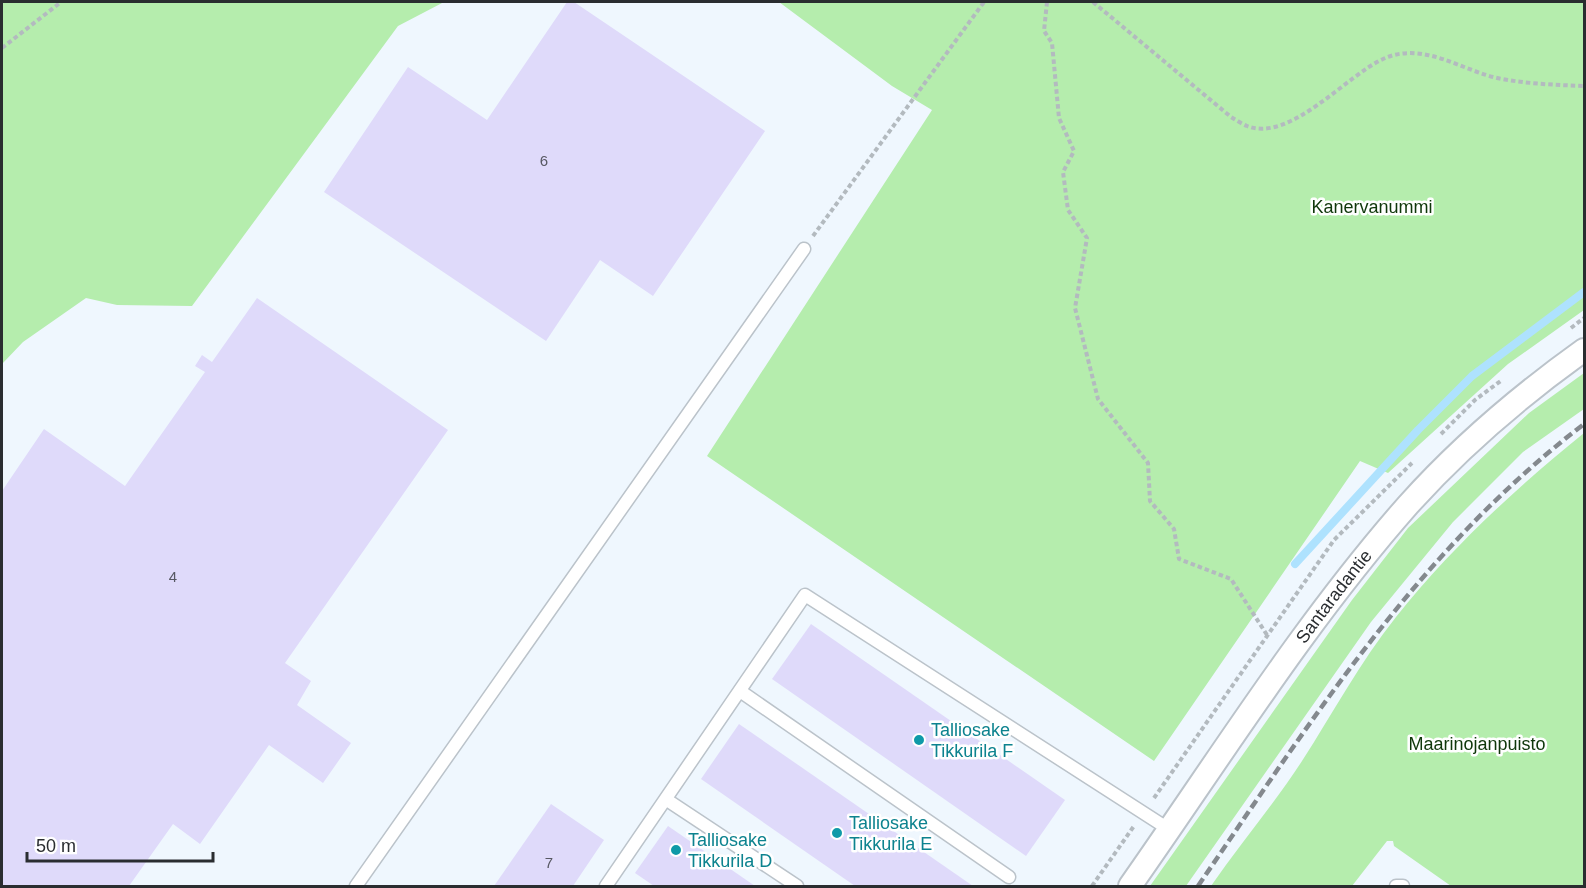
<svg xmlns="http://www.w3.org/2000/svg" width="1586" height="888" viewBox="0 0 1586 888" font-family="Arial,sans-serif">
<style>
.green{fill:#b5edad}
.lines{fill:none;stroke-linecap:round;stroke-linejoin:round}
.stream{stroke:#aee2fe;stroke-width:8}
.building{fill:#dfdafa}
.lane-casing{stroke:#bbc3ca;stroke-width:15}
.street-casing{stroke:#bbc3ca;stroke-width:26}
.path{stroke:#b3babf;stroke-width:4;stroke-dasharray:4.5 3;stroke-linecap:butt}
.lane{stroke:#fff;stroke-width:12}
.street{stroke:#fff;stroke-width:22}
.rail{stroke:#84898e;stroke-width:4.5;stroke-dasharray:9 4.5;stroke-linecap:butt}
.culture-dot{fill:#0f9aa8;stroke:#fff;stroke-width:2}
.labels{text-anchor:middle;stroke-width:5;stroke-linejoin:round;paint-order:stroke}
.number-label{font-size:15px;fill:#575862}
.park-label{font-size:18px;fill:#0f370a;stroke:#fff}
.street-label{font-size:18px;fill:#2a2d30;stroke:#fff}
.culture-label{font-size:18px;fill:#0d838f;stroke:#fff;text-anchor:start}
</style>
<rect width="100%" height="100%" fill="#eff7fe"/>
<!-- green -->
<g class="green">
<polygon points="2,2 444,2 398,26 192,306 117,305 86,298 23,342 2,364"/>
<polygon points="779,2 1584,2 1584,310 1508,364 1388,473 1360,461 1154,761 707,456 932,110 892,86"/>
<polygon points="1584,373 1584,409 1523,452 1453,522 1371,622 1186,886 1150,886 1352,600 1408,528 1529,413"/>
<path d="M 1584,433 L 1584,886 L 1451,886 L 1394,846 L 1393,841 L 1387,841 L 1352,886 L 1211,886 C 1240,844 1274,804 1302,761 C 1333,713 1360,662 1396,617 C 1451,548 1516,488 1584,433 Z"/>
</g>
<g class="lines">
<!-- stream -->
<polyline class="stream" points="1295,564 1418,430 1472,376 1584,292"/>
</g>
<!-- building -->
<g class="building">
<polygon points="567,2 574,2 765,131 653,296 600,260 546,341 324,192 408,67 487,120"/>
<polygon points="257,298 448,430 285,663 311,681 297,705 351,743 323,783 269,745 200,844 173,824 129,886 2,886 2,491 44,429 125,486 205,372 195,366 202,355 212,362"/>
<polygon points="811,624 1065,800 1026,856 772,679"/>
<polygon points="739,724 973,886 855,886 701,779"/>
<polygon points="551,804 604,840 573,886 494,886"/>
<polygon points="668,826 755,886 654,886 635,873"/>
</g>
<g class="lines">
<defs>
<g id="lane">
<polyline points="740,691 1009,877"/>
<polyline points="667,800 797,886"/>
<polyline points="356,886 804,249"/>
<polyline points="606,886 805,595 1170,830"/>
<polyline points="1396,886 1403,886"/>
</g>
<g id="street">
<path id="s1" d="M 1130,886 C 1220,758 1304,623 1408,505 C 1460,447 1521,395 1584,350"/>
</g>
</defs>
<!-- lane casing -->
<use href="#lane" class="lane-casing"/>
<!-- street casing -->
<use href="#street" class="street-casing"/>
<!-- path -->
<g class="path">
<polyline points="1047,2 1044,31 1052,43 1059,118 1074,151 1063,172 1068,210 1087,238 1075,308 1098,399 1148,463 1150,501 1174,529 1179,559 1231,579 1267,635"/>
<path d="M 1093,2 L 1231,117 C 1236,120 1242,124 1247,126 C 1290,143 1347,75 1383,59 C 1424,40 1463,72 1502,79 C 1530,84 1557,85 1584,86"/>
<polyline points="2,48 61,2"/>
<polyline points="813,236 984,2"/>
<polyline points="1571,328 1584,318"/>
<polyline points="1441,434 1475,400 1502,380"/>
<polyline points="1154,798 1334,540 1412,463"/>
<polyline points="1092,886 1134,826"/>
</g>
<!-- lane -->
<use href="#lane" class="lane"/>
<!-- street -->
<use href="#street" class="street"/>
<!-- rail -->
<path class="rail" d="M 1198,886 C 1314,717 1418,551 1584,424"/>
</g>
<!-- markers -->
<g class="culture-dot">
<circle cx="919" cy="740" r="6"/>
<circle cx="837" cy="833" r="6"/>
<circle cx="676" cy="850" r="6"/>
</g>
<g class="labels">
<!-- number labels -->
<g class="number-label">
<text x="544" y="166">6</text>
<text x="173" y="582">4</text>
<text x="549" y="868">7</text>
</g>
<!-- park labels -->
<g class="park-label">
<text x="1372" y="213">Kanervanummi</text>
<text x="1477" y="750">Maarinojanpuisto</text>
</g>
<!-- street labels -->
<g class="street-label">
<text dy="6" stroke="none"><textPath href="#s1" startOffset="354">Santaradantie</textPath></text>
</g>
<!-- culture labels -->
<g class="culture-label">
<text x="931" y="736">Talliosake<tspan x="931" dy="21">Tikkurila F</tspan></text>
<text x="849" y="829">Talliosake<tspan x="849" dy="21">Tikkurila E</tspan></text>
<text x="688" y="846">Talliosake<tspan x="688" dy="21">Tikkurila D</tspan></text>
</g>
</g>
<!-- border -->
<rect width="1586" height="888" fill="none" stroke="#2a2d30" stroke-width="6"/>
<!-- scale -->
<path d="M27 852v9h186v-9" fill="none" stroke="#2a2d30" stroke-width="3"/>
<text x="36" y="852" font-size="18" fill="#2a2d30" stroke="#ffffff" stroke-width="4.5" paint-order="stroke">50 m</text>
</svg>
